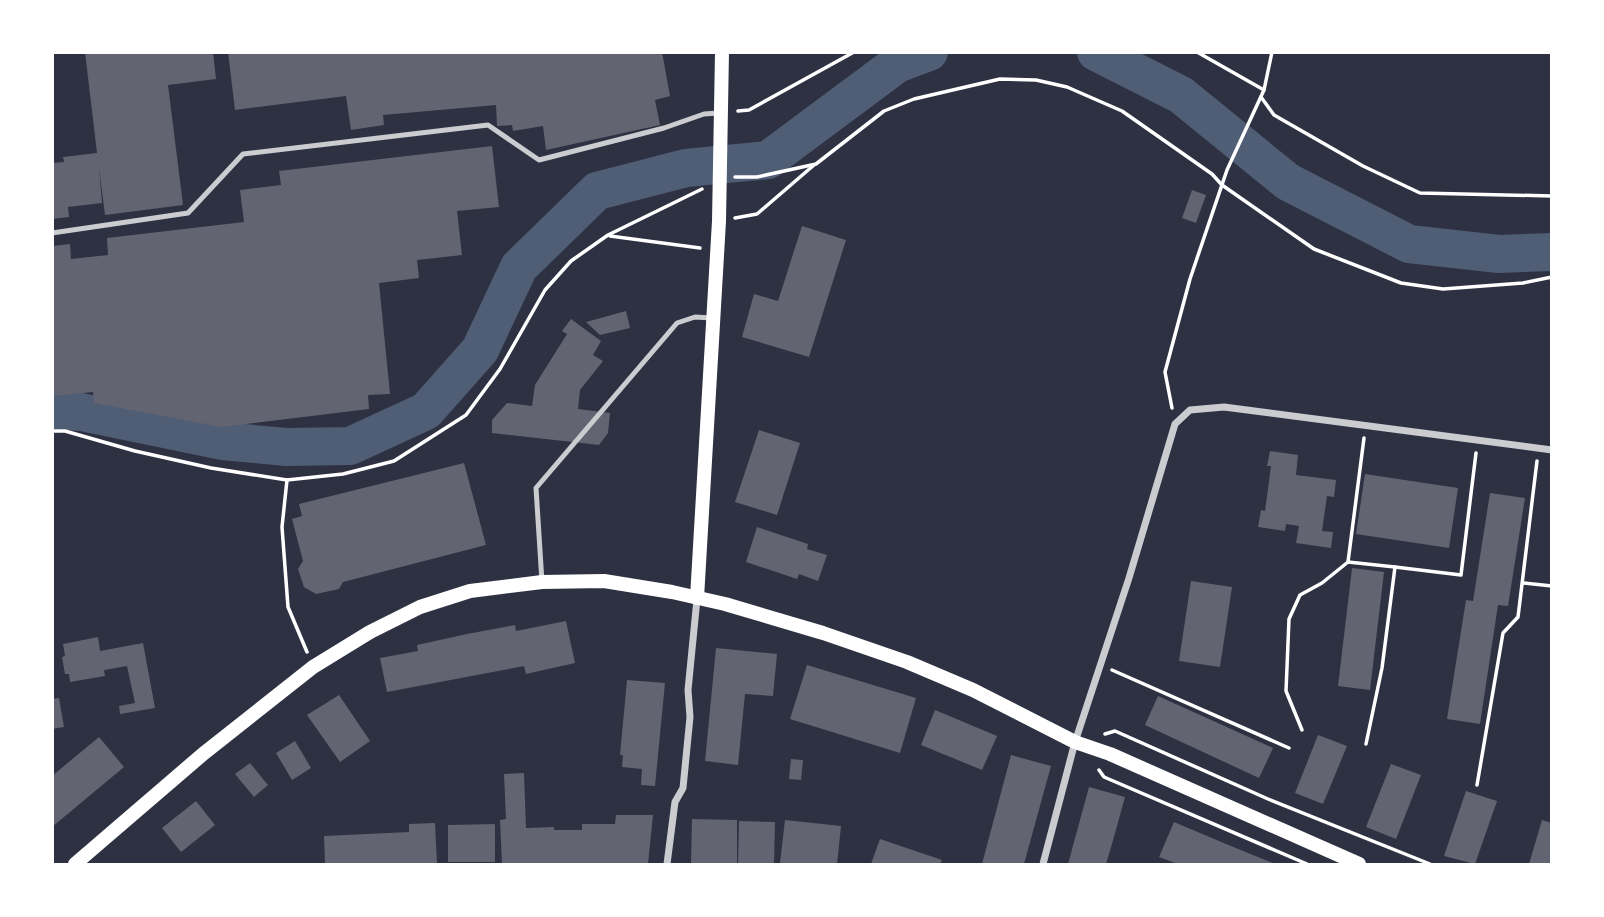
<svg xmlns="http://www.w3.org/2000/svg" width="1604" height="917" viewBox="0 0 1604 917" font-family="'Archivo Narrow',sans-serif">
<style>
.lines{fill:none;stroke-linecap:round;stroke-linejoin:round}
.river{stroke:#4f5d75;stroke-width:38}
.building{fill:#626471}
.path{stroke:#fff;stroke-width:3.5}
.service{stroke:#caccd0;stroke-width:5}
.minor{stroke:#caccd0;stroke-width:7}
.secondary{stroke:#fff;stroke-width:14}
</style>
<rect width="100%" height="100%" fill="#2d3142"/>
<g class="lines">
<!-- river -->
<g class="river">
<polyline points="1096,52 1181,95 1288,182 1409,244 1499,254 1552,252"/>
<polyline points="52,410 81,412 222,441 286,447 350,446 426,411 480,350 519,267 597,191 686,168 768,160 897,64 929,52"/>
</g>
</g>
<!-- building -->
<g class="building">
<polygon points="85,52 213,52 216,79 168,85 183,205 105,215 99,168 102,203 68,207 69,217 52,219 52,163 64,162 63,157 97,153"/>
<polygon points="228,52 662,52 670,96 655,100 660,125 546,150 543,126 513,131 512,125 497,126 496,105 383,115 384,125 351,130 346,96 235,110"/>
<polygon points="492,146 499,207 457,211 462,255 417,260 419,278 379,283 390,394 368,395 369,409 221,427 94,403 93,392 52,396 52,246 70,244 71,259 108,255 107,238 244,222 240,190 281,185 279,171"/>
<polygon points="1192,190 1206,195 1196,223 1182,218"/>
<polygon points="802,226 846,240 809,357 742,337 754,294 778,301"/>
<polygon points="626,311 630,328 600,335 586,322"/>
<polygon points="571,319 601,341 593,355 603,361 580,390 578,409 610,413 608,433 599,445 492,433 492,420 507,403 532,406 535,385 567,334 562,331"/>
<polygon points="759,430 800,443 777,515 735,502"/>
<polygon points="1270,451 1298,455 1296,475 1336,480 1334,497 1327,496 1322,531 1333,532 1331,548 1296,543 1299,526 1286,524 1285,531 1258,527 1261,510 1265,511 1271,466 1267,466"/>
<polygon points="464,463 486,545 343,582 339,589 316,594 304,587 298,569 303,561 292,519 302,516 299,504"/>
<polygon points="1365,474 1458,488 1449,548 1356,534"/>
<polygon points="1490,493 1525,498 1508,606 1498,605 1480,724 1447,719 1466,600 1473,601"/>
<polygon points="757,527 808,544 807,549 827,555 818,581 799,574 797,579 746,562"/>
<polygon points="1352,568 1384,572 1370,690 1338,686"/>
<polygon points="1191,581 1232,587 1220,667 1179,661"/>
<polygon points="566,621 575,663 526,674 524,666 387,692 380,658 418,651 417,645 467,634 515,625 516,631"/>
<polygon points="98,637 100,651 143,643 155,708 120,714 119,706 135,703 127,666 104,670 105,676 70,682 69,674 65,674 62,657 65,656 63,644"/>
<polygon points="716,648 777,654 773,696 745,694 738,765 705,761"/>
<polygon points="807,665 916,698 900,753 790,719"/>
<polygon points="627,680 665,683 655,786 641,785 642,769 622,767 623,755 620,755"/>
<polygon points="339,695 370,741 340,762 307,715"/>
<polygon points="1158,696 1273,748 1259,778 1145,725"/>
<polygon points="59,698 64,727 52,729 52,699"/>
<polygon points="935,710 997,736 982,770 921,745"/>
<polygon points="1318,735 1347,746 1323,804 1295,793"/>
<polygon points="99,737 124,767 52,827 52,776"/>
<polygon points="295,741 311,768 292,780 276,753"/>
<polygon points="1011,755 1051,766 1024,864 982,864"/>
<polygon points="791,759 803,760 801,780 789,779"/>
<polygon points="250,763 268,785 254,797 235,774"/>
<polygon points="1391,764 1421,775 1396,839 1366,827"/>
<polygon points="524,773 526,828 554,827 554,830 582,830 582,824 615,824 616,815 653,815 648,864 502,864 500,820 506,819 504,774"/>
<polygon points="1089,787 1125,797 1112,844 1106,864 1068,864"/>
<polygon points="1466,791 1497,801 1475,864 1444,856"/>
<polygon points="196,801 215,825 181,852 162,828"/>
<polygon points="692,819 737,820 737,863 691,863"/>
<polygon points="785,820 841,826 837,864 780,863"/>
<polygon points="1542,820 1552,823 1552,864 1529,864"/>
<polygon points="739,821 775,822 774,864 738,863"/>
<polygon points="1174,822 1226,844 1275,864 1178,864 1159,857"/>
<polygon points="435,823 437,863 325,864 324,836 409,832 409,824"/>
<polygon points="495,824 495,862 448,862 448,825"/>
<polygon points="880,839 942,860 940,864 871,864"/>
</g>
<g class="lines">
<!-- path -->
<g class="path">
<polyline points="1197,52 1264,90"/>
<polyline points="1261,97 1274,115 1363,166 1420,193 1552,196"/>
<polyline points="738,111 749,110 854,52"/>
<polyline points="735,177 757,177 816,164 884,111 914,99 1000,79 1036,80 1067,87 1122,111 1212,174 1222,185 1314,249 1401,283 1443,289 1523,283 1552,277"/>
<polyline points="735,218 757,214 814,165"/>
<polyline points="610,236 700,248"/>
<polyline points="1172,408 1165,372 1190,279 1227,170 1264,90 1272,52"/>
<polyline points="52,431 65,431 135,451 211,468 287,480 343,474 394,461 466,415 500,369 545,290 571,261 608,235 702,189"/>
<polyline points="287,480 282,527 288,607 307,652"/>
<polyline points="1348,562 1395,567"/>
<polyline points="1523,583 1552,586"/>
<polyline points="1112,670 1289,748"/>
<polyline points="1302,730 1286,691 1289,619 1300,595 1322,583 1348,562 1364,438"/>
<polyline points="1105,734 1115,731 1268,799 1430,864"/>
<polyline points="1366,744 1382,668 1395,567 1461,575 1476,453"/>
<polyline points="1099,770 1104,777 1307,864"/>
<polyline points="1477,785 1503,633 1518,617 1537,461"/>
</g>
<!-- service -->
<g class="service">
<polyline points="52,233 188,213 243,154 488,125 539,160 664,128 704,114 718,113"/>
<polyline points="542,582 536,488 677,323 695,317 712,318"/>
</g>
<!-- minor -->
<g class="minor">
<polyline points="667,864 675,802 683,788 690,717 688,690 697,599"/>
<polyline points="1043,864 1075,742 1129,578 1175,424 1190,410 1224,407 1552,450"/>
</g>
<!-- secondary -->
<g class="secondary">
<polyline points="697,598 719,221 722,52"/>
<polyline points="75,864 203,754 313,667 370,632 420,607 470,591 542,582 604,581 672,592 725,604 823,633 907,662 973,690 1075,742 1110,754 1359,864"/>
</g>
</g>
<!-- border -->
<rect width="1604" height="917" fill="none" stroke="#ffffff" stroke-width="108"/>
</svg>
